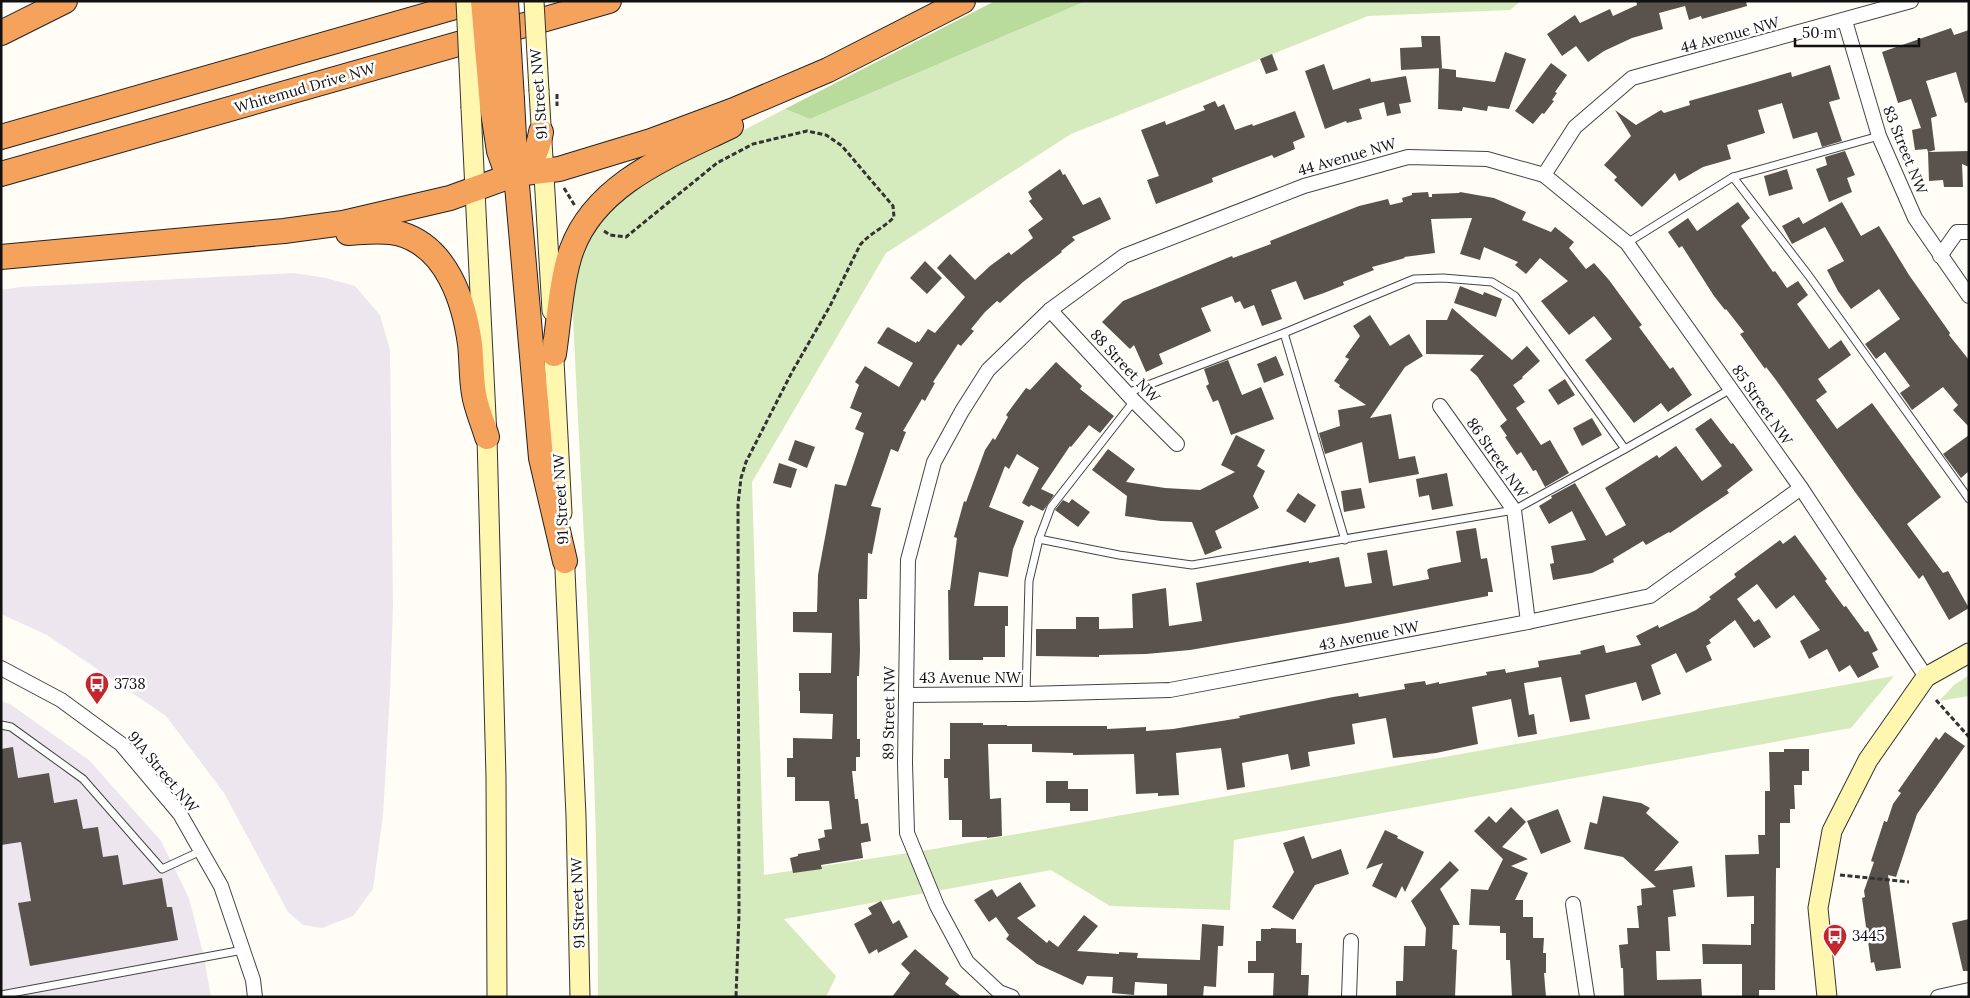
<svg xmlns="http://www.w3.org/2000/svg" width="1970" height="998" viewBox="0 0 1970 998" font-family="Lora,serif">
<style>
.industrial{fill:#eee6ef}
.green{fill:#d5ebbd}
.forest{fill:#b9dc9c}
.building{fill:#5a524d}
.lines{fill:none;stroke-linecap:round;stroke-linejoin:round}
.lane-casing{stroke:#444;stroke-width:9}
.street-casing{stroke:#444;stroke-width:16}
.secondary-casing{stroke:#333;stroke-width:21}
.highway-casing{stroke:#222;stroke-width:26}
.path{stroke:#333;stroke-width:3;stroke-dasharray:5 2.5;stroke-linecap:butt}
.lane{stroke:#fff;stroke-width:7}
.street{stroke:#fff;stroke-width:14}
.secondary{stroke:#fff6b0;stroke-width:19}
.highway{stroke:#f5a25d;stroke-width:24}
.secondary-bridge-casing{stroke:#333;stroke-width:21;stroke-linecap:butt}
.highway-bridge-casing{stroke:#222;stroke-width:26;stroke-linecap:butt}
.path-bridge{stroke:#333;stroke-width:3;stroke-dasharray:5 2.5;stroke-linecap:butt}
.secondary-bridge{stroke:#fff6b0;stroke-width:19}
.highway-bridge{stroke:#f5a25d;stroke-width:24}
.labels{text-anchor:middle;stroke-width:5;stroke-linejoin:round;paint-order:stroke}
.street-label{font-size:15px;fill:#111;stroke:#fff}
.poi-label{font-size:15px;fill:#111;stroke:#fff;text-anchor:start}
</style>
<rect width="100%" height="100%" fill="#fffdf5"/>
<!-- industrial -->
<g class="industrial">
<polygon points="294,273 326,278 355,286 380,315 390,350 393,606 390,692 383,815 373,889 353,916 322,928 303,925 288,912 224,793 166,716 47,635 1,614 1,290 20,287"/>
<polygon points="1,701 10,704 89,760 161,841 189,898 204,957 211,997 1,997"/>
</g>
<!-- green -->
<g class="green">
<path d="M 1086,1 L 1521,1 L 1510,10 L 1368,16 L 1071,134 L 886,253 L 752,482 L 764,875 L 934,849 L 1894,676 L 1851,728 L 1234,840 L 1230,910 L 1110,906 L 1051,870 L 784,919 L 836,976 L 826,997 L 598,997 C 598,763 583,530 572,297 L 574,274 L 598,219 L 635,186 L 785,109 L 810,119 Z"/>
<polygon points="1969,675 1969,696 1939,701 1954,685"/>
</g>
<!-- forest -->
<polygon class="forest" points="995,1 1086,1 810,119 785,109"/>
<!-- building -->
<g class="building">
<polygon points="1636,1 1746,1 1747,6 1702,19 1701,16 1689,20 1685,6 1659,13 1663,29 1632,38 1604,51 1588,62 1576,46 1562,56 1547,34 1575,15 1580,23 1610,9 1613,16 1637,5"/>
<polygon points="1951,28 1954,35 1969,30 1969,102 1965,103 1956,72 1926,81 1937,116 1931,118 1935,150 1928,152 1927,149 1915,150 1912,130 1921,128 1911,99 1898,103 1882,52"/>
<polygon points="1421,36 1440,36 1442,68 1401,70 1400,48 1422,47"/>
<polygon points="1505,52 1526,59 1509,109 1488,106 1487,111 1463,107 1462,111 1438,109 1439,68 1456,70 1456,77 1495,82"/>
<polygon points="1272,54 1278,70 1266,74 1260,59"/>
<polygon points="1551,63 1567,75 1555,92 1557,93 1552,100 1554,101 1544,114 1542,113 1533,124 1515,111"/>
<polygon points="1324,64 1333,90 1370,78 1371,82 1406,76 1411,102 1399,104 1401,113 1387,116 1384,102 1359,109 1362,119 1347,123 1346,121 1325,129 1305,71"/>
<polygon points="1830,65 1840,99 1829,102 1842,141 1822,147 1817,132 1793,139 1782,103 1758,110 1765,133 1727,145 1731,159 1703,167 1679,181 1675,173 1642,207 1614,180 1617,177 1604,165 1631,136 1615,110 1636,125 1661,110 1664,113 1690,105 1689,101 1750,84 1791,72 1792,77"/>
<polygon points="1215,101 1218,107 1224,104 1235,130 1252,124 1253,126 1295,111 1305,137 1293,142 1295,149 1274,158 1272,155 1212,178 1213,182 1156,204 1147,180 1159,176 1141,130 1165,121 1166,125 1205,110 1203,106"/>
<polygon points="1845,151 1855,175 1847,178 1852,192 1829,202 1816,169 1827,165 1825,157"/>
<polygon points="1969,151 1969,167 1962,164 1963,187 1944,187 1943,180 1929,181 1928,152"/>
<polygon points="1060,169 1063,175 1065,174 1083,205 1100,197 1111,219 1072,237 1075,240 1061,251 1062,252 1023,282 1000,303 997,301 985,312 971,329 974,331 961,346 958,344 933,382 935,383 925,401 922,399 903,431 906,432 898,452 891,449 871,506 881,508 872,554 868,553 867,599 859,599 860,651 859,676 857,676 857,739 860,739 860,757 856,757 856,771 852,771 855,799 858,799 861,824 868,823 871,841 861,843 863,858 821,865 822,869 793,873 790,858 798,856 798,854 820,850 818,839 825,837 824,830 832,829 829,801 795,801 795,777 787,777 787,758 793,758 793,738 832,739 833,714 800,713 800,691 799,691 799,673 831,673 832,633 793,632 793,612 817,612 818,575 835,484 846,486 864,433 855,429 862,413 850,408 859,385 855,382 865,366 899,387 913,363 877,343 886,329 888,327 916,343 917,341 919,342 928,329 935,333 965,297 937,268 950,254 975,280 990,266 1009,252 1011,255 1033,238 1028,230 1043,219 1029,201 1032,199 1028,192"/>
<polygon points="1787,169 1793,189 1769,196 1764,176"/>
<polygon points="1428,192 1429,197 1432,197 1432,194 1459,193 1460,192 1494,198 1526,212 1522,220 1551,232 1555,227 1574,242 1569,248 1586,269 1594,263 1609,280 1642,325 1639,327 1670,369 1673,367 1692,395 1668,412 1661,403 1634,423 1585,360 1612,339 1594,316 1569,335 1541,301 1568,281 1540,258 1526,274 1515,265 1518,262 1484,247 1480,260 1460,254 1472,218 1431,219 1435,253 1404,257 1405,258 1372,267 1374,270 1343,282 1344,285 1324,293 1304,300 1296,281 1271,290 1282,319 1262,326 1254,305 1244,309 1240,301 1235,303 1232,296 1201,308 1211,331 1159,354 1163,364 1146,372 1134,345 1130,349 1102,322 1123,301 1232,256 1233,258 1271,244 1270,241 1300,229 1359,206 1388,199 1390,205 1403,202 1402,198 1412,195 1412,193"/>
<polygon points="1738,202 1750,218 1741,226 1773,272 1775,271 1787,288 1798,281 1808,295 1797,304 1829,349 1841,340 1851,355 1818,379 1827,392 1816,400 1837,429 1872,403 1941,497 1907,524 1943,573 1948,571 1969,608 1949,620 1923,575 1919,579 1855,492 1776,380 1766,367 1765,369 1740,334 1744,332 1726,309 1725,310 1714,296 1682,246 1679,248 1668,232 1688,218 1697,231"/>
<polygon points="1842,202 1861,236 1879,226 1909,275 1950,333 1949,335 1969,360 1969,427 1953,410 1958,405 1943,387 1912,410 1900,393 1910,386 1885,352 1876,359 1865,344 1900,319 1879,289 1851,309 1838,291 1827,270 1844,261 1825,227 1792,244 1782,226 1799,217 1803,224"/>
<polygon points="925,261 942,278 927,294 910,278"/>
<polygon points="1460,286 1483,295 1484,292 1502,299 1496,317 1454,303"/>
<polygon points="1452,308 1512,360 1527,346 1540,361 1522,377 1523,378 1513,385 1525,402 1516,408 1541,445 1550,440 1569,473 1545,487 1536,470 1533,471 1521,452 1517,455 1505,437 1507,436 1500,426 1507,420 1477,376 1470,370 1484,355 1426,354 1426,320 1447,320"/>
<polygon points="1370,315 1390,346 1409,334 1423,356 1405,367 1370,418 1391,414 1399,459 1415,456 1419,474 1369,483 1362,442 1325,454 1319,433 1340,426 1338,410 1366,405 1339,387 1340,385 1334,381 1349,359 1345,357 1360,336 1353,326"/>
<polygon points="1276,356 1284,375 1264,383 1257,364"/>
<polygon points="1228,360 1242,395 1261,387 1274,419 1231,435 1218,400 1213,402 1206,386 1209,384 1204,369"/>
<polygon points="1056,362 1082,386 1080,389 1114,416 1100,433 1089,425 1071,447 1070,446 1041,489 1054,495 1043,511 1031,505 1029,507 1022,503 1039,468 1017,454 1009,469 1005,466 989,507 1024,521 1013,549 1008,577 979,572 974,606 1008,606 1008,626 1005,626 1005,657 983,657 983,660 949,660 948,590 950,590 957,538 954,537 964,501 966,502 985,450 993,438 995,440 1008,417 1006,415 1026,388 1030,390"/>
<polygon points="1565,379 1575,395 1558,405 1548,390"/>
<polygon points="1592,418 1602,435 1582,446 1573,428"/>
<polygon points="1711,418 1731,444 1733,443 1753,470 1727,490 1729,493 1670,533 1669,532 1646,545 1643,541 1613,559 1614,562 1592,573 1553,580 1550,564 1554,563 1551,546 1586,540 1572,511 1549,524 1539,506 1552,498 1551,496 1575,483 1606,536 1626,525 1605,488 1657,455 1659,458 1676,446 1702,481 1722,466 1695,429"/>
<polygon points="1236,435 1265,450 1257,466 1265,471 1253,496 1259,508 1215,531 1222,548 1205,555 1192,522 1161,521 1125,516 1127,496 1092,470 1108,449 1135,469 1126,482 1165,488 1200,490 1235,472 1221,465"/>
<polygon points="1969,435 1969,471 1961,478 1943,454"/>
<polygon points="795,440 815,447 807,468 788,460"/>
<polygon points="779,463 797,469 791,488 773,483"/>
<polygon points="1447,473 1453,506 1432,510 1429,495 1419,497 1416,479"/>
<polygon points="1361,488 1365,508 1344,512 1341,491"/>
<polygon points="1298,493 1316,505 1305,523 1286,511"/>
<polygon points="1072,499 1090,512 1078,527 1055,510 1063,500 1069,503"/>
<polygon points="1476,528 1481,559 1487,558 1493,592 1488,592 1488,596 1347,623 1190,650 1146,654 1099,655 1099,657 1036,656 1036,629 1076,629 1076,617 1099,617 1099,629 1133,628 1132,594 1166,588 1169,626 1202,621 1196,583 1309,561 1309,563 1339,557 1345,587 1372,583 1367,553 1387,550 1393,586 1429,579 1427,570 1430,568 1461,562 1456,531"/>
<polygon points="1795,535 1827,579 1825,581 1844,607 1846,606 1865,632 1868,631 1878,650 1872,653 1879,667 1858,678 1850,665 1839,672 1827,649 1809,659 1800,641 1820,630 1794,595 1776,609 1757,584 1737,599 1754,622 1759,619 1771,637 1754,648 1735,620 1709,640 1711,643 1706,646 1712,660 1686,673 1676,653 1651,665 1661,694 1642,701 1636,682 1585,695 1590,719 1570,722 1561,677 1524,683 1529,715 1534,714 1537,734 1518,737 1511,699 1472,707 1478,744 1436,753 1393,758 1386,718 1352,724 1355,744 1308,752 1310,766 1291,770 1288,754 1242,763 1245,787 1227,790 1221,748 1176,753 1179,795 1158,796 1158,793 1136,794 1134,754 1073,755 1073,753 1032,752 1032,744 988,744 990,799 1001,798 1002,836 987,838 987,837 962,837 962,820 949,820 948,778 944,778 944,759 950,759 950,723 983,723 983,725 1007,725 1007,726 1107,726 1107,729 1146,727 1146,731 1173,729 1240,718 1239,716 1333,697 1358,693 1359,697 1405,689 1404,684 1425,681 1426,685 1439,682 1439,684 1487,675 1486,672 1505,669 1506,673 1539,667 1538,661 1581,654 1580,651 1604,645 1606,653 1641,645 1636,636 1658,625 1659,628 1696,610 1711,599 1709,597 1736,577 1734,574 1780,540 1783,544"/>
<polygon points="1945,732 1965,746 1917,814 1896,877 1888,875 1901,968 1876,971 1874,962 1871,963 1862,898 1865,897 1864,891 1874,862 1871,861 1884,821 1887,822 1893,804 1901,793 1898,791 1936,737 1939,740"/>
<polygon points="13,747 18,778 49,773 54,803 77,799 83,829 98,827 103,857 118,855 123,885 162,878 167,907 172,907 178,940 30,966 18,903 31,901 21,842 1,845 1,749"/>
<polygon points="1784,749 1809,749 1809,771 1802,771 1802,785 1794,785 1795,809 1790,809 1790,823 1780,823 1780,868 1776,868 1775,990 1759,990 1759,997 1742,997 1742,964 1703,964 1702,944 1751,945 1751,924 1754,924 1754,896 1727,897 1725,855 1759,854 1758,835 1765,835 1765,791 1770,791 1769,752 1784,752"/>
<polygon points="1046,781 1068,781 1068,789 1088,789 1088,811 1070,811 1070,803 1046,803"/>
<polygon points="1603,796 1641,803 1650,808 1646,813 1679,842 1654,871 1692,866 1695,887 1673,890 1676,916 1668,917 1670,951 1656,951 1657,980 1701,979 1702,997 1624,997 1623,968 1621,968 1619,945 1628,944 1627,928 1639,928 1637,906 1642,905 1641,889 1656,887 1623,857 1584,849 1590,822 1597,824"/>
<polygon points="1511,807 1526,822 1502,847 1528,859 1511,866 1528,873 1515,900 1523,900 1523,917 1533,917 1533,938 1544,938 1543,953 1546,953 1546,973 1544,973 1546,997 1512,997 1510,960 1506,960 1506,933 1500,933 1500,926 1469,925 1471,889 1488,890 1503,859 1474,831 1489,816 1496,823"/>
<polygon points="1558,809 1571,842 1541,854 1527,821"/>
<polygon points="1385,830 1398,836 1397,838 1424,852 1405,892 1402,886 1396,898 1372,886 1383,863 1366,869"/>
<polygon points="1304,836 1312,859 1341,849 1349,874 1315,885 1293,920 1272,907 1294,872 1283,843"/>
<polygon points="1450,861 1459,870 1440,889 1460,925 1453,925 1452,949 1457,950 1455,997 1396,997 1396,981 1403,981 1404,946 1425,946 1426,928 1411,901"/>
<polygon points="1020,882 1036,906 1017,918 1047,943 1049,940 1058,947 1084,915 1098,926 1077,951 1119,954 1119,952 1138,953 1137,958 1200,960 1202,924 1224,926 1223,946 1218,946 1216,987 1204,986 1203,997 1167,997 1167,984 1135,982 1134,995 1112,993 1113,977 1087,976 1083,985 1037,964 1006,939 1009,935 996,917 989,922 974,900 992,889 997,897"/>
<polygon points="881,901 893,924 899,920 908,937 878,953 877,949 869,954 854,924 872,914 868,908"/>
<polygon points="1969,919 1969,971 1963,971 1952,923"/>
<polygon points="1271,928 1296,929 1296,943 1302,943 1301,975 1309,975 1308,997 1273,997 1274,973 1248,973 1248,961 1256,961 1256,941 1261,941 1261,929 1271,929"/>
<polygon points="915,949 949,978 945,984 962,997 892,997 910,973 901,964"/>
</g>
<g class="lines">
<defs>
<g id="lane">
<polyline points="1733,177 1809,276 1969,499"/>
<polyline points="1627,243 1733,177 1879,136"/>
<polyline points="1127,393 1284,333 1345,540"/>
<polyline points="1625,449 1731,389"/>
<polyline points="1039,539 1051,507 1134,401"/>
<polyline points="1026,694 1029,581 1039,539 1119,555 1192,565 1514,510 1625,449 1515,296 1492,282 1443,278 1414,279 1284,333"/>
<polyline points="1,725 11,727 83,779 162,869 201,851"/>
<polyline points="1,995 243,950"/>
</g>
<g id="street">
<polyline points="1845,21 1879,136 1915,218 1969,296"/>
<polyline points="1544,175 1627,243 1801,488 1926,677"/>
<polyline points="1940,256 1957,232 1969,232"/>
<polyline points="1050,310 1134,401 1177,444"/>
<polyline points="1440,406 1514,510 1528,622"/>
<polyline points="1,668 61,700 121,744 180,814 221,886 253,980 255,997"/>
<polyline points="906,695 1026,694 1170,690 1528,622 1650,596 1801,488"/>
<polyline points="1573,904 1587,997"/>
<polyline points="1012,997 999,992 967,962 937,906 907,833 905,763 908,560 934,462 962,411 988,370 1050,310 1124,256 1304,186 1408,157 1487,159 1544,175 1575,127 1632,78 1911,1"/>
<polyline points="1349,997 1351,941"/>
<polyline points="1938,997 1969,990"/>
</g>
<g id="secondary">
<polyline points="539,91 552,311"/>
<polyline points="471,108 487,437 496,777 497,997"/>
<polyline points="553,341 562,513"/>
<polyline points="564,548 576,816 580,997"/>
<polyline points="1827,997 1818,908 1832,831 1868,760 1926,677 1969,653"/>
</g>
<g id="highway">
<polyline points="1,33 65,1"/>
<polyline points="512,100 516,174 541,458 565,561"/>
<polyline points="492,106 499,151 505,168 513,172"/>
<polyline points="1,137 476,1"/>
<polyline points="1,174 609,1"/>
<path d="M 516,174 C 533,160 537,154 541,132"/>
<path d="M 348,233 C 365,232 385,229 401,234 C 447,248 464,301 470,344 C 472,361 471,377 474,394 C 476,408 483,423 487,437"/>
<polyline points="1,257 284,231 343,223 450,198 516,174 559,169 651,141 734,110 828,70 963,1"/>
<path d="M 554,354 C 559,321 561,279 572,249 C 597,182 672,155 731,126"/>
</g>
</defs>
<!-- lane casing -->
<use href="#lane" class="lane-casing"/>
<!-- street casing -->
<use href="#street" class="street-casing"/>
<!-- secondary casing -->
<use href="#secondary" class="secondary-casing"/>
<!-- highway casing -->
<use href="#highway" class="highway-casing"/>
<!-- path -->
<g class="path">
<polyline points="564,188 575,206"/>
<path d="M 604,231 L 610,235 L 626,237 L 717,163 L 753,144 L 807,131 L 826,135 L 842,146 L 893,206 L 894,217 C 884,228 870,233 860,245 L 830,306 L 792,372 L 746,462 L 741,478 L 738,504 L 739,915 L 736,997"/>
<polyline points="1936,700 1969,737"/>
<polyline points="1840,875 1909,882"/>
</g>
<!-- lane -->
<use href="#lane" class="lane"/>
<!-- street -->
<use href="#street" class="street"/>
<!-- secondary -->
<use href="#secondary" class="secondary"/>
<!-- highway -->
<use href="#highway" class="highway"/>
<defs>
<g id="secondary-bridge">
<polyline points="466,1 471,108"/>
<polyline points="534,1 539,91"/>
</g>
<g id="highway-bridge">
<polyline points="483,1 492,106"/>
<polyline points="506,1 512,100"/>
</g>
</defs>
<!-- secondary-bridge casing -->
<use href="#secondary-bridge" class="secondary-bridge-casing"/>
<!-- highway-bridge casing -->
<use href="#highway-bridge" class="highway-bridge-casing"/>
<!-- path-bridge -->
<polyline class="path-bridge" points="557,94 557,106"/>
<!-- secondary-bridge -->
<use href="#secondary-bridge" class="secondary-bridge"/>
<!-- highway-bridge -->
<use href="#highway-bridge" class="highway-bridge"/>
</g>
<!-- icons -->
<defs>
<symbol id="bus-pin" viewBox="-11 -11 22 30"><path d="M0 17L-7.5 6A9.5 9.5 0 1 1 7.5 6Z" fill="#c4262e" stroke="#fff"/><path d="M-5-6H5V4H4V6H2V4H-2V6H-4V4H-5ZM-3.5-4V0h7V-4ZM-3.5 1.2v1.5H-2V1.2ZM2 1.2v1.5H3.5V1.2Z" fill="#fff"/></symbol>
</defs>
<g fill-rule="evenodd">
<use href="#bus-pin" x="83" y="670" width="28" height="38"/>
<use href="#bus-pin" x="1821" y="922" width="28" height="38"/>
</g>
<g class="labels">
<!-- street labels -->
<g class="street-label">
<text transform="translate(1730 35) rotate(-15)" y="5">44 Avenue NW</text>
<text transform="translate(305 88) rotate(-16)" y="5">Whitemud Drive NW</text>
<text transform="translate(539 94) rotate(-94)" y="5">91 Street NW</text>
<text transform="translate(1905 150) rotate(68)" y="5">83 Street NW</text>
<text transform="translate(1347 157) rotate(-16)" y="5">44 Avenue NW</text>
<text transform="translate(1125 366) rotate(47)" y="5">88 Street NW</text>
<text transform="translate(1762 405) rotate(55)" y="5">85 Street NW</text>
<text transform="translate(1497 458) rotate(55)" y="5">86 Street NW</text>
<text transform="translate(561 499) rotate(-93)" y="5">91 Street NW</text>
<text transform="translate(1369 636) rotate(-11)" y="5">43 Avenue NW</text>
<text x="970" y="683">43 Avenue NW</text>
<text transform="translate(889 713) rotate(-89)" y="5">89 Street NW</text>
<text transform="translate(163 772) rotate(50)" y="5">91A Street NW</text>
<text transform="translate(578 903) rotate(-92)" y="5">91 Street NW</text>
</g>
<!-- poi labels -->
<g class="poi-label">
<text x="114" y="689">3738</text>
<text x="1852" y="941">3445</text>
</g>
</g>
<!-- border -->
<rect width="1970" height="998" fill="none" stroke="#111111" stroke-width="5"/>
<!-- scale -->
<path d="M1795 38v8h124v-8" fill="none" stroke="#111111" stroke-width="2.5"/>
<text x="1802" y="38" font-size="15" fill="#111111" stroke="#ffffff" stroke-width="4" paint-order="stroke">50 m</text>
</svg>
